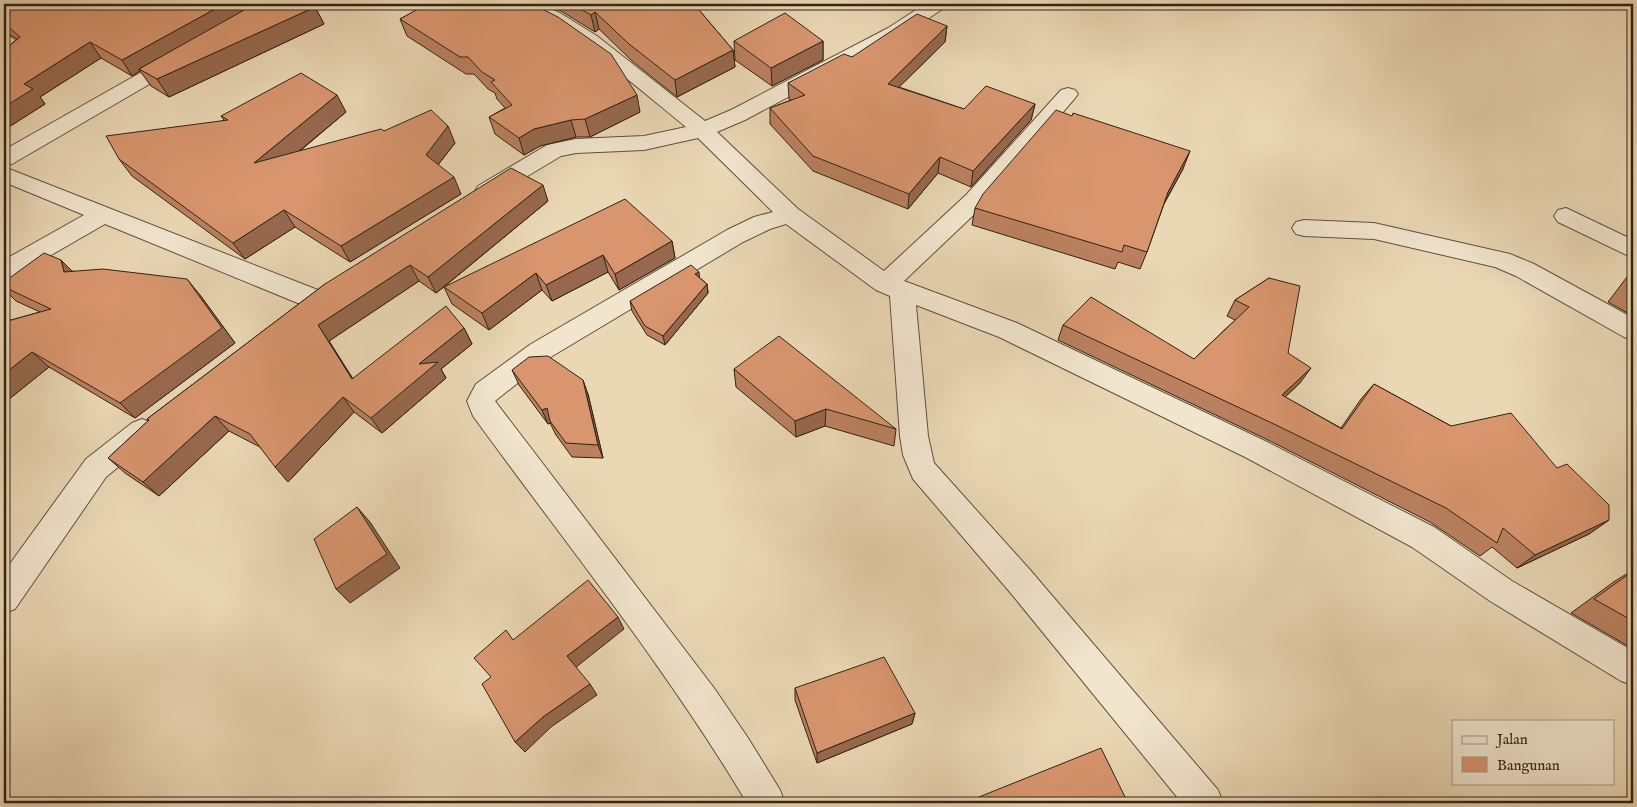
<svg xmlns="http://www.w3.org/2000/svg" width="1637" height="807" viewBox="0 0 1637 807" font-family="'IM FELL English',serif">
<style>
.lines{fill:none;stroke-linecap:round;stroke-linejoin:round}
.street-casing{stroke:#5f513d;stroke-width:2}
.street{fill:#f1e5ce;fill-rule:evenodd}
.wall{fill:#ba805f;stroke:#312415}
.shaded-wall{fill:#97684d;stroke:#312415}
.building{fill:#d8956e;stroke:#312415}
</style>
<rect width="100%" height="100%" fill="#ead7b4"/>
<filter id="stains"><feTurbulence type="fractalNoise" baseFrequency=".004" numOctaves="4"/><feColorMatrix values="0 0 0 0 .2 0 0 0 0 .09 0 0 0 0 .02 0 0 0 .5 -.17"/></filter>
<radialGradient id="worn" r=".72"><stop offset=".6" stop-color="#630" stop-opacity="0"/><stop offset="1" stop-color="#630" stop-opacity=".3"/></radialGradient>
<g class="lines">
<defs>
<g id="street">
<path d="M 515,4 L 539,4 L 560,13 L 597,36 L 705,121 L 731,110 L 888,28 L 925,4 L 946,4 L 944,8 L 902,36 L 745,120 L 717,132 L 798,209 L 884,271 L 966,195 L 1061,90 L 1068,88 L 1075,90 L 1078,94 L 1075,98 L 982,207 L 904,281 L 1017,323 L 1265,441 L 1434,527 L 1512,581 L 1633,651 L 1633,685 L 1621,681 L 1490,601 L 1412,547 L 1245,457 L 999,337 L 916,305 L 928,436 L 934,463 L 1031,571 L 1218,790 L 1223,803 L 1182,803 L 1009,591 L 913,479 L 903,455 L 900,436 L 890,296 L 876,290 L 786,224 L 770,229 L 743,242 L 549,358 L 495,401 L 714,688 L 748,738 L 780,790 L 785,803 L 747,803 C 666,667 566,544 473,416 L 467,401 L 476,384 L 531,344 L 727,230 L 754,217 L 773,212 L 698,138 L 644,150 L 576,153 L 561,156 L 494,196 L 486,199 L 478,196 L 475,191 L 478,186 L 547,145 L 576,139 L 644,136 L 686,127 C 632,83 581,37 517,8 Z"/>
<polygon points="4,35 11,37 30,52 11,68 4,70 4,55 7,52 4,50"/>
<polygon points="177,54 184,56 187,60 184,64 12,164 4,166 4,150 170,56"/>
<polygon points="4,167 323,292 327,299 323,306 314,308 305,306 105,224 13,277 4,280 4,260 84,215 4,182"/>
<polygon points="1566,208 1633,240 1633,258 1558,222 1554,216 1558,210"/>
<polygon points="1304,220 1374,223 1510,254 1534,264 1633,318 1633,340 1624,337 1516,276 1495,267 1374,239 1304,236 1296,234 1292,228 1296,222"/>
<polygon points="142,419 152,423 156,431 152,439 106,477 15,609 4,613 4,572 86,459 132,423"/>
</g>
</defs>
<!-- street casing -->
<use href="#street" class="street-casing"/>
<!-- street -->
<use href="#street" class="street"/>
</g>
<!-- wall -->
<g class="wall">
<polygon points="4,4 36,6 75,7 315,7 324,24 169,97 151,86 140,71 132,76 101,58 40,97 45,104 4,130 4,50 17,39 12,36 5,33 4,32"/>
<polygon points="425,4 532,4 640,112 590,137 576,137 540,146 524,155 495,134 489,117 505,108 497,99 495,93 488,89 474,74 466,74 407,36 400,19 426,5"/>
<polygon points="543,4 694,4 733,50 735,67 677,97 632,61 599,29 595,32 561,11"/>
<polygon points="947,26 945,42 899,87 964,109 1035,104 1031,120 971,187 938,173 908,209 813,171 770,124 770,108 791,100 789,99 788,83 852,57"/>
<polygon points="734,41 823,41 823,60 772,86 735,60"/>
<polygon points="346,112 300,151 384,131 455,143 438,165 461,194 350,262 295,227 245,259 132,176 119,159 224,120 221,116"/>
<polygon points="1183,169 1164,204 1147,252 1140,269 1118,262 1115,269 972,225 975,208"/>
<polygon points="548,201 444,287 672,241 675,258 619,290 608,272 552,301 542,290 489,330 452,304 444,287 436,293 419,281 329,341 353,379 464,328 472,344 441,369 446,378 382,433 354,412 288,482 260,447 229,431 159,496 125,473 108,458 148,421 147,419 325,284"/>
<polygon points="1633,269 1633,316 1608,302"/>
<polygon points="72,271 200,295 235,343 135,418 49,367 8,400 4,399 4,322 40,312 16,301 4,289 4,282"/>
<polygon points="700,278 707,284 708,293 665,345 647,335 632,311 630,301"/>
<polygon points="1269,278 1288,353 1300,383 1285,397 1341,428 1361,399 1374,384 1451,426 1557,468 1609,520 1589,534 1517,568 1492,547 1480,556 1430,522 1266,439 1058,340 1063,325 1194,359 1235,320 1227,316 1235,300"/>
<polygon points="734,369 896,429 894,446 825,426 796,437 736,387"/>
<polygon points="512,370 588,394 603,458 572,457 556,435 550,423 548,424 519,385"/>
<polygon points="1633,570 1633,649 1571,613 1615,581"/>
<polygon points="795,688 915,713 912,724 817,763 795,700"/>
</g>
<!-- shaded-wall -->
<g class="shaded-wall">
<polygon points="224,4 260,4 139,69 140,71 132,76 122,60"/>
<polygon points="315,7 324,24 169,97 157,79"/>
<polygon points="595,12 599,29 595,32 591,15"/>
<polygon points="947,26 945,42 887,99 888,84"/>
<polygon points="823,41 823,60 772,86 771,68"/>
<polygon points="90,42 101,58 40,97 45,104 4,130 4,107 24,84"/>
<polygon points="733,50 735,67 677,97 675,80"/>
<polygon points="337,95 346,112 264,180 254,163"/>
<polygon points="637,95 640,112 590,137 585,119"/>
<polygon points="1035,104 1031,120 971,187 973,171"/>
<polygon points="571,120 576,137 540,146 524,155 519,138 534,129"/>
<polygon points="448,126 455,143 433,171 426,155"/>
<polygon points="1190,151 1183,169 1161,209 1168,192"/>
<polygon points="940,157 938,173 908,209 909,194"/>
<polygon points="454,177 461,194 350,262 341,246"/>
<polygon points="543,185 548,201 436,293 428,277"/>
<polygon points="284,210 295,227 245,259 233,243"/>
<polygon points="672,241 675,258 619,290 615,274"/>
<polygon points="603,255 608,272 552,301 546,285"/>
<polygon points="61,260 77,276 64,272"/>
<polygon points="410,265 419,281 329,341 363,395 318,325"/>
<polygon points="699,272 700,282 695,274"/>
<polygon points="536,273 542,290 489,330 482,313"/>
<polygon points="187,279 200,295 235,343 135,418 120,403"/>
<polygon points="707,284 708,293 665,345 663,336"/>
<polygon points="464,328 472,344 441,369 446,378 382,433 371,418 419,364"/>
<polygon points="32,352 49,367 8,400 4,396 4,374"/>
<polygon points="1311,368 1300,383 1271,410 1282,395"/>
<polygon points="583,380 588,394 603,458 598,445"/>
<polygon points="343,397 354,412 288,482 275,467"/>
<polygon points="547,408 553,422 548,424 542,410"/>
<polygon points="826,409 825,426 796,437 795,421"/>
<polygon points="215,416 229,431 159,496 143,482"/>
<polygon points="357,507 370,522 400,568 350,603 336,589"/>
<polygon points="1609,520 1589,534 1517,568 1535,555"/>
<polygon points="618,617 624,629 575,668 567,656"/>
<polygon points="590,684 597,695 551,727 525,752 515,742 543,717"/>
<polygon points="915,713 912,724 817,763 817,753"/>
</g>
<!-- building -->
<g class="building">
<polygon points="4,4 34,4 36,6 75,7 84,4 224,4 122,60 90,42 24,84 33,89 4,107 4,50 20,37 4,23"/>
<polygon points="255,4 312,4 315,7 157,79 139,69"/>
<polygon points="427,4 532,4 558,17 611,54 637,95 585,119 571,120 534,129 519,138 489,117 512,105 491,82 495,80 482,72 468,57 460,57 400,19"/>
<polygon points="572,4 694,4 733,50 675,80 629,44 595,12 591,15"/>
<polygon points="785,13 823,41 771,68 734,41"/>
<polygon points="917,14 947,26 888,84 964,109 986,86 1035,104 973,171 940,157 909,194 813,156 770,108 805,95 788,83 844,54 852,57"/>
<polygon points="301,73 337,95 254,163 381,129 384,131 431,110 448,126 426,155 454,177 341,246 284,210 233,243 119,159 106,136 228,120 221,116"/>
<polygon points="1056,110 1072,116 1073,113 1190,151 1168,192 1147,252 1124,245 1122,252 975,208 983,194"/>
<polygon points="511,168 543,185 428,277 410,265 318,325 352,379 446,306 464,328 419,364 438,362 371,418 343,397 275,467 250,434 215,416 143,482 108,458 149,420 147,419 325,284"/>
<polygon points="625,199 672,241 615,274 603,255 546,285 536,273 482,313 444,287"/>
<polygon points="44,253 61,260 64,272 103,269 187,279 222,328 120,403 32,352 4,374 4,322 51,309 4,287 4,282"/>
<polygon points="691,265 699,272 695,274 707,284 663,336 645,326 630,301"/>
<polygon points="1633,276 1633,287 1627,284"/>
<polygon points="1269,278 1300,286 1288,353 1311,368 1282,395 1342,429 1374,384 1451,426 1511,413 1557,468 1567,464 1609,505 1609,520 1535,555 1503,528 1497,543 1446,508 1276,425 1063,325 1091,297 1194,359 1249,307 1235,300"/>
<polygon points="779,336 896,429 826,409 795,421 734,369"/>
<polygon points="548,356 583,380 598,445 566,443 550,421 547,408 542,410 512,370 529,357"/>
<polygon points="357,507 387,554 336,589 314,539"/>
<polygon points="1633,571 1633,621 1594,599"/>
<polygon points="588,580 618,617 567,656 590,684 543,717 515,742 482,684 491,677 474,658 506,630 513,640"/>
<polygon points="884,657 915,713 817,753 795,688"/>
<polygon points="1101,748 1126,799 1117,803 964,803"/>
</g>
<!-- margin -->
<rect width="1637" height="807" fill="none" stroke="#ead7b4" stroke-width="20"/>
<rect x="5" y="5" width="1627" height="797" fill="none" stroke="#312415" stroke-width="2.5"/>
<rect x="10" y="10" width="1617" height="787" fill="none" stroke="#312415"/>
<!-- legend -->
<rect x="1452" y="720" width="162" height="65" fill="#f1e5ce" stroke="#a49884"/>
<rect x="1462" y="736" width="25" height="8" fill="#f1e5ce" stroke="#a49884"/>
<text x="1497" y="744" font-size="15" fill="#312415">Jalan</text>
<rect x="1462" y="757" width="25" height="15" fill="#d8956e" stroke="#a49884"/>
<text x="1497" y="770" font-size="15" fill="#312415">Bangunan</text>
<rect width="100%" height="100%" filter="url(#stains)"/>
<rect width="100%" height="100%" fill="url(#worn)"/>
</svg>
